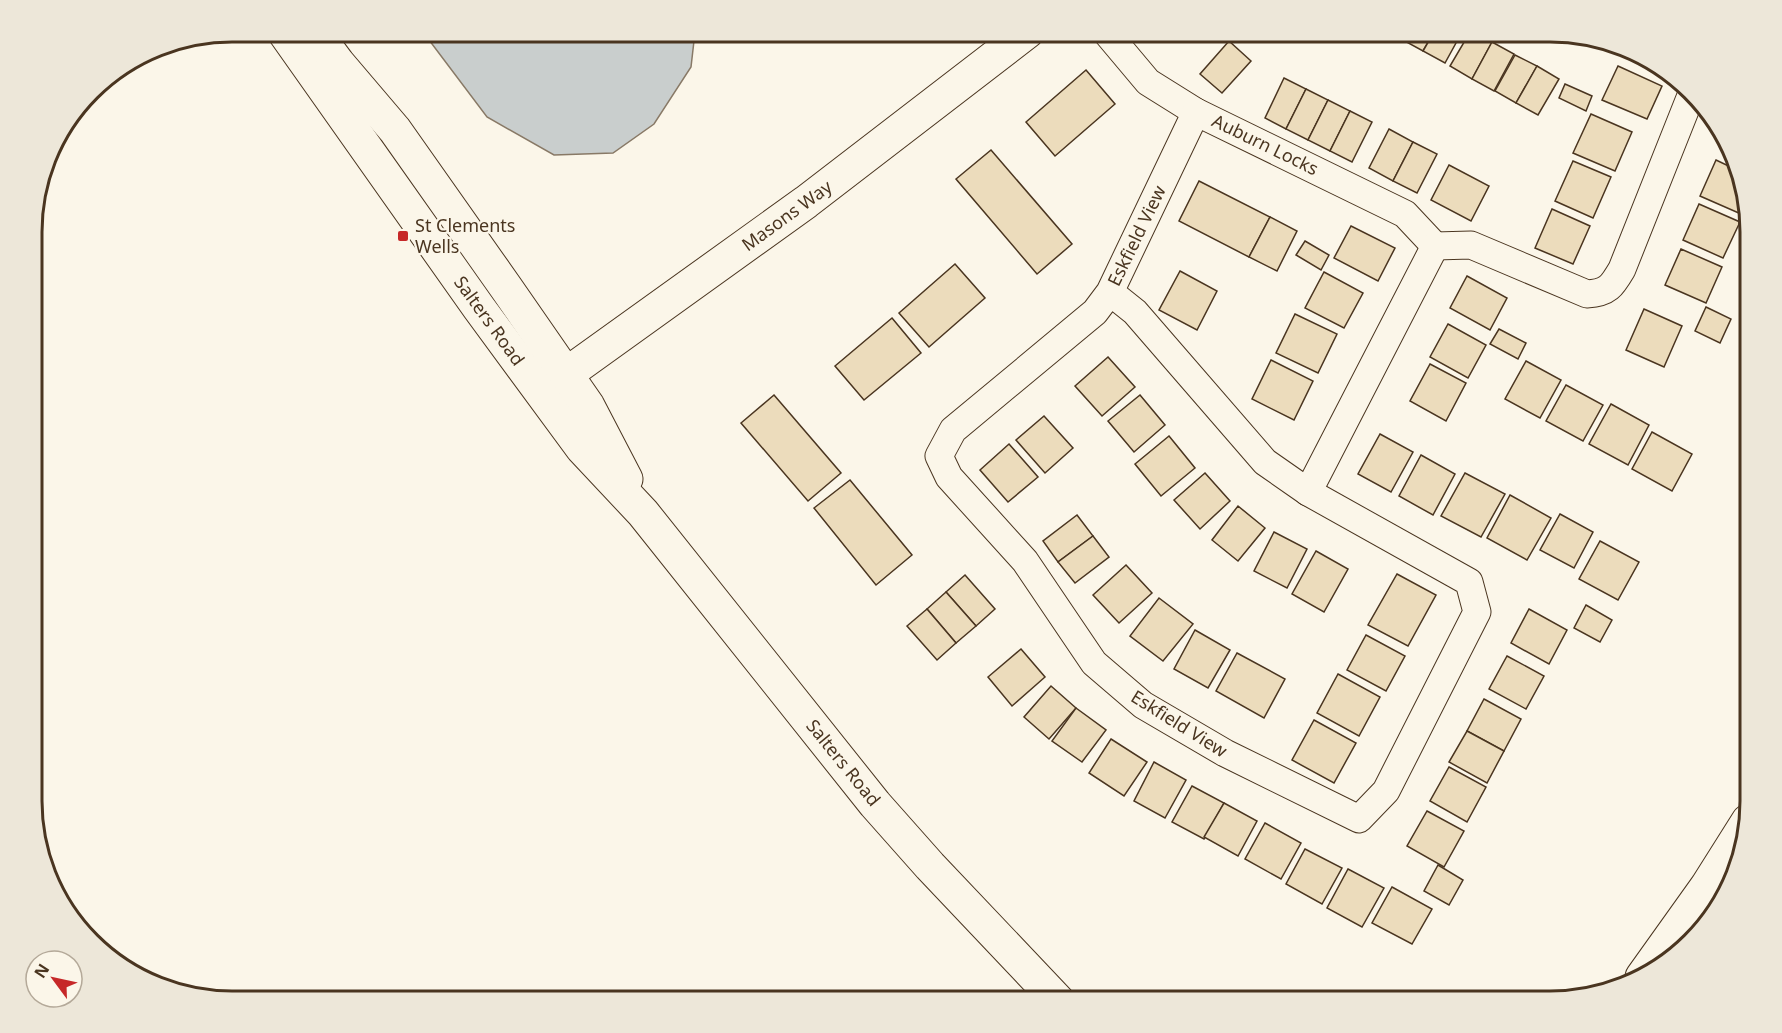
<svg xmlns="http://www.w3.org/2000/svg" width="1782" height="1033" viewBox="0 0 1782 1033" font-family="'Noto Sans',sans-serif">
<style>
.water{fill:#c9cecd;stroke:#887966;stroke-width:1.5}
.building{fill:#ecdcbc;stroke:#4a3520;stroke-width:1.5}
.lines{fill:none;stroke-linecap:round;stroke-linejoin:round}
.minor-casing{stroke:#4a3520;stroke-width:29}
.tertiary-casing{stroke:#4a3520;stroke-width:35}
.primary-casing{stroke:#4a3520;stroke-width:35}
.trunk-casing{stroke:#4a3520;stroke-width:35}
.minor{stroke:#fbf6e9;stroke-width:27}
.tertiary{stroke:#fbf6e9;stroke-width:33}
.primary{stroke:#fbf6e9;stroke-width:33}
.trunk{stroke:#fbf6e9;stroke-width:33}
.poi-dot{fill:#c62828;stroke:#fbf6e9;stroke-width:2}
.labels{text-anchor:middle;stroke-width:4.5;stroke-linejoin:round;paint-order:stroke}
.street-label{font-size:18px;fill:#4a3520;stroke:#fbf6e9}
.poi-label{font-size:18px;fill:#4a3520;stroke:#fbf6e9;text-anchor:start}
.rim{fill:none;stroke:#4a3520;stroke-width:3}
</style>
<rect width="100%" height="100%" fill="#fbf6e9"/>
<!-- water -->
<polygon class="water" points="423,32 695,32 691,67 654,124 613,153 554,155 487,117"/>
<!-- building -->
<g class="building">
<polygon points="929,32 941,32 934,38"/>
<polygon points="1149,32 1170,32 1160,42"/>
<polygon points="1388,32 1405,32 1401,39"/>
<polygon points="1405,32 1434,32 1423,51 1401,39"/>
<polygon points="1434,32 1462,32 1445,63 1423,51"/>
<polygon points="1470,32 1474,32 1492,42 1472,79 1450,66"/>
<polygon points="1229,41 1251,61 1222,93 1200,74"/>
<polygon points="1492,42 1514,54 1494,91 1472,79"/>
<polygon points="1515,55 1537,66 1516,103 1495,91"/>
<polygon points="1537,66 1559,79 1538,115 1516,103"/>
<polygon points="1618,66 1662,86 1647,119 1602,100"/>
<polygon points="1086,70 1115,104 1055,156 1026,122"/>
<polygon points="1284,78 1306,89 1286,129 1265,118"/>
<polygon points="1565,84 1592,96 1586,111 1559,98"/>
<polygon points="1306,89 1328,100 1308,140 1286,129"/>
<polygon points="1328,100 1350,111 1330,151 1308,140"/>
<polygon points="1350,111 1372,122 1352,162 1330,151"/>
<polygon points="1591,114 1632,132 1615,171 1573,153"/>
<polygon points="1389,129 1413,142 1393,181 1369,168"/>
<polygon points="1413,142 1437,154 1417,193 1393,181"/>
<polygon points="991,150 1072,244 1037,274 956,179"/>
<polygon points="1716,160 1735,169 1746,204 1741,214 1700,196"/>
<polygon points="1573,161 1611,177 1593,218 1555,201"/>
<polygon points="1449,165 1489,186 1471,221 1431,200"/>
<polygon points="1199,181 1270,217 1249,257 1179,221"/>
<polygon points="1699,204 1740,222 1723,258 1683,240"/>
<polygon points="1552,209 1590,226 1573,264 1535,248"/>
<polygon points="1270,217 1297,231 1277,271 1249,257"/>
<polygon points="1351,226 1395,248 1378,281 1334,258"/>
<polygon points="1305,241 1329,255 1321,270 1296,255"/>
<polygon points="1681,249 1722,267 1706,303 1665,285"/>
<polygon points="955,264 985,298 929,347 899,313"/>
<polygon points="1180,271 1217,291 1197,330 1159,310"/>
<polygon points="1324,272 1363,293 1344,328 1305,308"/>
<polygon points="1467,276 1507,298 1490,330 1450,308"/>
<polygon points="1706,307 1731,319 1720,343 1695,331"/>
<polygon points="1644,309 1682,326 1664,367 1626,350"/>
<polygon points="1295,314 1337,334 1318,373 1276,353"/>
<polygon points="892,318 921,353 864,400 835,366"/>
<polygon points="1448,324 1486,345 1468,378 1430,357"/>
<polygon points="1499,329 1526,343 1518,359 1490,344"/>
<polygon points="1108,357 1135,387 1102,416 1075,386"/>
<polygon points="1271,360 1313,381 1294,420 1252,399"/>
<polygon points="1526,361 1561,380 1540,418 1505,399"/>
<polygon points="1430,364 1466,383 1446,421 1410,401"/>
<polygon points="1566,385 1603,405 1583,441 1546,421"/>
<polygon points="774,395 841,473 808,501 741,423"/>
<polygon points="1140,395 1165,425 1134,452 1108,421"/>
<polygon points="1611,404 1649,425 1628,465 1589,444"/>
<polygon points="1044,416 1073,448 1045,473 1016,440"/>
<polygon points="1652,432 1692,454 1672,491 1632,469"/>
<polygon points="1380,434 1413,452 1391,492 1358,474"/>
<polygon points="1169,436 1195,468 1161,496 1135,464"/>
<polygon points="1009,444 1038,477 1008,502 980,470"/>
<polygon points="1421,455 1455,474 1433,515 1399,496"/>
<polygon points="1205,473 1230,501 1200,529 1174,500"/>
<polygon points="1465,473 1505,494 1481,537 1441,516"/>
<polygon points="850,480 912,555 876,585 814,508"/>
<polygon points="1510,495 1551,518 1527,560 1487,538"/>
<polygon points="1238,506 1265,528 1238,561 1212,540"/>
<polygon points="1560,514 1593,532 1574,568 1540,550"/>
<polygon points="1077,515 1093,536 1058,562 1043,541"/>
<polygon points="1274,532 1307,549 1287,588 1254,571"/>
<polygon points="1093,536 1109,557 1075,583 1058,562"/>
<polygon points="1600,541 1639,562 1618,600 1579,579"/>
<polygon points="1316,551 1348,569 1324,612 1292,594"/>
<polygon points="1126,565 1152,593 1119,623 1093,595"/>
<polygon points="1397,574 1436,595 1408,646 1368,625"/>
<polygon points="965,575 995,609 976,626 946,592"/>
<polygon points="946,592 976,626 956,643 927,609"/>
<polygon points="1159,598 1193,624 1163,661 1130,636"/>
<polygon points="1586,605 1612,620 1600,642 1574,628"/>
<polygon points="927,609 956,643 937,660 907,626"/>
<polygon points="1529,609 1567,630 1549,664 1511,643"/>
<polygon points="1195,630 1230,650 1208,688 1174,669"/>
<polygon points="1366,635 1405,656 1386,691 1347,670"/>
<polygon points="1021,649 1045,677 1012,706 988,677"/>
<polygon points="1237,653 1285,679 1264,718 1216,691"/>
<polygon points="1507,656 1544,676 1526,709 1489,689"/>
<polygon points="1338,674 1380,697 1359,736 1317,713"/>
<polygon points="1051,686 1076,708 1049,739 1024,717"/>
<polygon points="1484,699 1521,719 1504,751 1467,731"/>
<polygon points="1076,708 1106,730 1082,762 1052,741"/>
<polygon points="1314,720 1356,743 1334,783 1292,760"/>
<polygon points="1467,731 1504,751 1487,783 1449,762"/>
<polygon points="1111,739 1147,762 1124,796 1089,773"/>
<polygon points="1154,762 1186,780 1165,818 1134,801"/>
<polygon points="1449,767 1486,787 1467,822 1430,801"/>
<polygon points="1192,786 1224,803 1204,839 1172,822"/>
<polygon points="1224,803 1257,821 1238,856 1204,837"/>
<polygon points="1427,811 1464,831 1444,867 1407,846"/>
<polygon points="1265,823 1301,843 1281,879 1245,859"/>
<polygon points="1305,849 1342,868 1322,904 1286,884"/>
<polygon points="1438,865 1463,880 1449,905 1424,891"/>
<polygon points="1348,869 1384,888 1362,927 1327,908"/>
<polygon points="1392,887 1432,909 1412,944 1372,923"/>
</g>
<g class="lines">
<defs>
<g id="minor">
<polyline points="1106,32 1148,82 1196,112 1405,214 1435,246"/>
<path d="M 1435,246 L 1471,245 L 1587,294 C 1608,293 1612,286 1622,269 L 1690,98"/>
<polyline points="1110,292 1135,312 1265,462 1308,492 1469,582 1477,612 1386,791 1359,819 1225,753 1143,705 1094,663 1025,561 949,477 939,456 953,430 1095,312 1110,292 1196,112"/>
<polyline points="1308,492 1435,246"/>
</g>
<polyline id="tertiary" points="543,391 806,202 1027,32"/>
<g id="primary">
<polyline points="284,32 479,308 582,448 643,513 875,804 930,866 1058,1001"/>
<polyline points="315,32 338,63 395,130 507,289 588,406 626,479"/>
</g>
<polyline id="trunk" points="1642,977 1707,886 1748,821"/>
</defs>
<!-- minor casing -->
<use href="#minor" class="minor-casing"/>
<!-- tertiary casing -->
<use href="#tertiary" class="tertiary-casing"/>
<!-- primary casing -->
<use href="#primary" class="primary-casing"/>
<!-- trunk casing -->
<use href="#trunk" class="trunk-casing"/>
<!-- minor -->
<use href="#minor" class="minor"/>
<!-- tertiary -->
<use href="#tertiary" class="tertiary"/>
<!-- primary -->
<use href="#primary" class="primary"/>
<!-- trunk -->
<use href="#trunk" class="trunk"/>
</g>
<!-- markers -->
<rect class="poi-dot" x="397" y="230" width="12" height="12" rx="3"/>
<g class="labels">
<!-- street labels -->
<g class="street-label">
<text transform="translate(1265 145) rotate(26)" y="6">Auburn Locks</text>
<text transform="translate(787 216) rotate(-36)" y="6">Masons Way</text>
<text transform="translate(1137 236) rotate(-64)" y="6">Eskfield View</text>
<text transform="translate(489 321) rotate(54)" y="6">Salters Road</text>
<text transform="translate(1179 724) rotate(32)" y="6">Eskfield View</text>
<text transform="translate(843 763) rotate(51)" y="6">Salters Road</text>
</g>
<!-- poi labels -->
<g class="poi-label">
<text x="415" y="232">St Clements<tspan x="415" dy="21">Wells</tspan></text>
</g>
</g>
<!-- crop -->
<path d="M0 0H1782V1033H0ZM232 42H1550A190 190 0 0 1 1740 232V801A190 190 0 0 1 1550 991H232A190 190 0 0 1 42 801V232A190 190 0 0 1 232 42Z" fill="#ede7d9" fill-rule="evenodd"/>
<path class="rim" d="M232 42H1550A190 190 0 0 1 1740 232V801A190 190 0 0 1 1550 991H232A190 190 0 0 1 42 801V232A190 190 0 0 1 232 42Z"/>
<!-- north arrow -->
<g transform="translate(54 979) rotate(303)"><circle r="28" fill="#fbf6e9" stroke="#b4a999" stroke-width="1.5"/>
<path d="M0-4.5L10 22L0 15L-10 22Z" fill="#c62828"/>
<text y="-9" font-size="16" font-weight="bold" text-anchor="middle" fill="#4a3520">N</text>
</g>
</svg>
